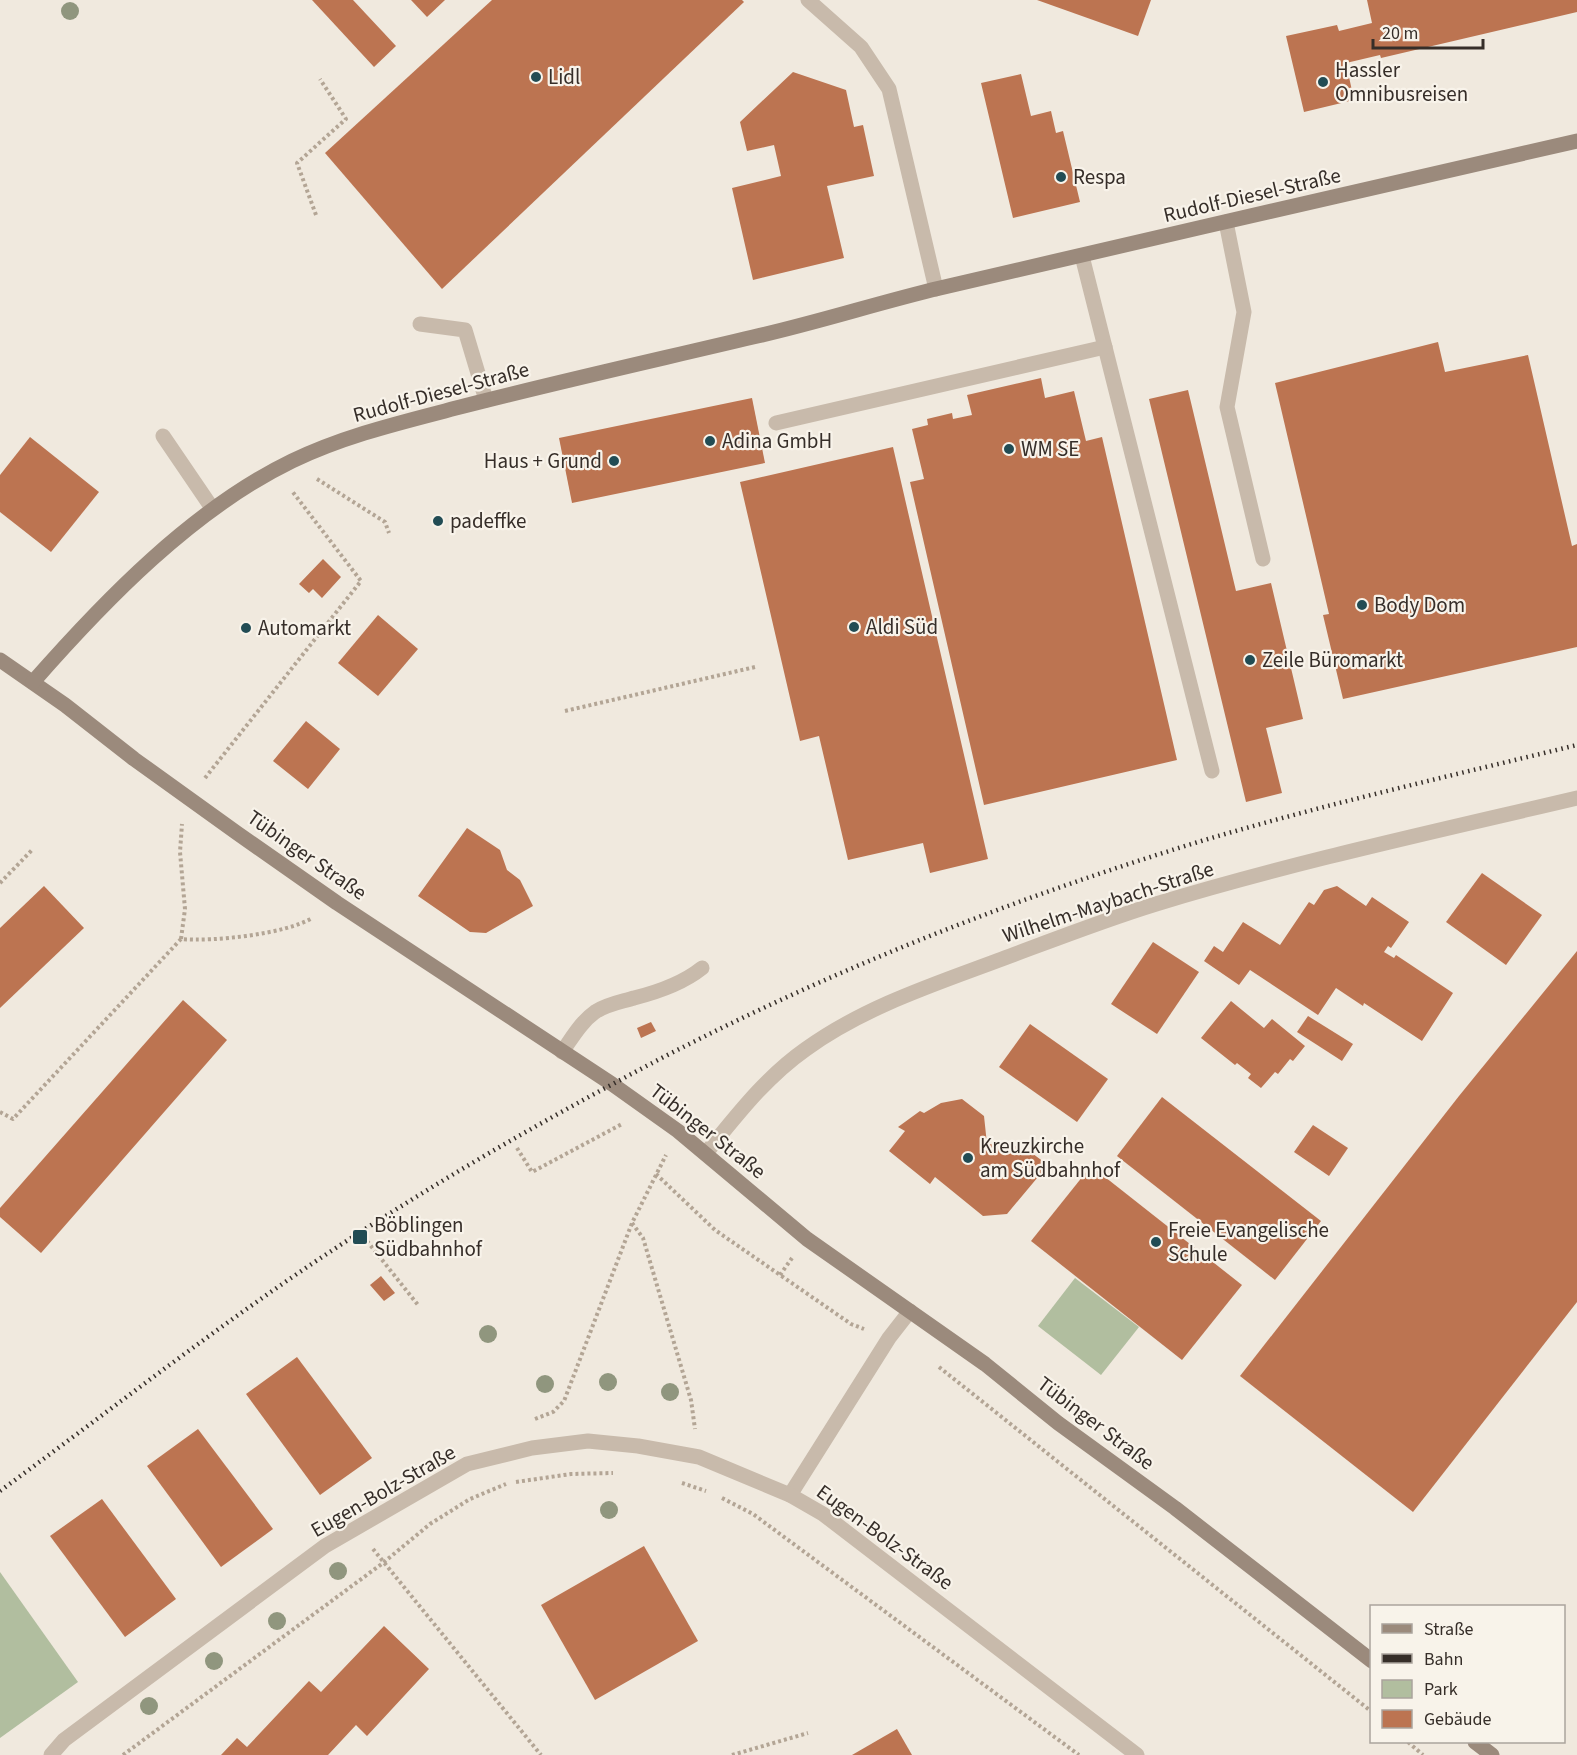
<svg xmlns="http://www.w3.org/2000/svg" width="1577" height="1755" viewBox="0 0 1577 1755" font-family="'Source Sans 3',sans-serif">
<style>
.green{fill:#b1be9f}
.building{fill:#bc7451}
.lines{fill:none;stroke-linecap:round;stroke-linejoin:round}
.path{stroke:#b3a595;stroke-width:4;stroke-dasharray:3 3;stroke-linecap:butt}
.lane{stroke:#c8baab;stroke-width:15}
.street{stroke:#c8baab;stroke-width:15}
.secondary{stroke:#9b8a7c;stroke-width:15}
.rail{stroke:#362e29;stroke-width:4.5;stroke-dasharray:1.5 4.5;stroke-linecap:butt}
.tree{fill:#90967e}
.poi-dot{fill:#224c54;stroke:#f8f3ea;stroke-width:2}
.labels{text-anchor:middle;stroke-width:4.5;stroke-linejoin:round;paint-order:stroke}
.poi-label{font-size:21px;fill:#362e29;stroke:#f8f3ea;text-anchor:start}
.street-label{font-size:21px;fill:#362e29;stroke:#f8f3ea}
</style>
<rect width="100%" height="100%" fill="#f0e9de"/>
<!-- green -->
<g class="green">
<polygon points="1075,1278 1139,1327 1101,1375 1038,1326"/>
<polygon points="0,1572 78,1682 0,1738"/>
</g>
<!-- building -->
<g class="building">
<polygon points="312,0 353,0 396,46 374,67"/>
<polygon points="411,0 445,0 427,17"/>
<polygon points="492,0 742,0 744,2 442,289 325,153"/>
<polygon points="1037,0 1151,0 1138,36"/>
<polygon points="1367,0 1577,0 1577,12 1381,58 1380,55 1346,63 1354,100 1304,112 1286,36 1337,25 1339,31 1372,23"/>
<polygon points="793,72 846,90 854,127 863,125 874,176 827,186 844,258 753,280 732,188 781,176 774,145 747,151 740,122"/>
<polygon points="1021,74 1031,116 1051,111 1056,133 1063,131 1080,202 1013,218 981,83"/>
<polygon points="1438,342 1445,372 1528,355 1572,546 1577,544 1577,647 1343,699 1323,615 1329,614 1275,383"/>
<polygon points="1041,378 1045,398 1074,391 1086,441 1102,437 1177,760 984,805 910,482 924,479 912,429 928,425 927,419 952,413 953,419 972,415 967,395"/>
<polygon points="1188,390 1236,591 1271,583 1303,719 1266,728 1282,793 1246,802 1149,399"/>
<polygon points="752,398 765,463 572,503 559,438"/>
<polygon points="30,437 99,492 51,552 0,512 0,475"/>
<polygon points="893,447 988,859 930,873 923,843 848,860 819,736 800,741 740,482"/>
<polygon points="323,559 341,577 322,598 313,589 309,593 299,584"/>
<polygon points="378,615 418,649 378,696 338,663"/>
<polygon points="306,721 340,749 308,789 273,761"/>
<polygon points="467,828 500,850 507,870 520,880 533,906 486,933 470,932 418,896"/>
<polygon points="1482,873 1542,915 1506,965 1446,922"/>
<polygon points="44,886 84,928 0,1008 0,928"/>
<polygon points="1337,886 1366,906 1372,897 1409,922 1391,948 1388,946 1384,952 1394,958 1396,955 1453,993 1422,1041 1364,1003 1363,1006 1336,988 1318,1015 1250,970 1239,985 1204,961 1214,946 1223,952 1243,922 1280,945 1309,902 1314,905 1324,890"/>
<polygon points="1153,942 1199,972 1157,1034 1111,1004"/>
<polygon points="1577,951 1577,1302 1413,1512 1240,1376 1459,1096"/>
<polygon points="183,1000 227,1040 41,1253 0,1217 0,1208"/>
<polygon points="1231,1001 1264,1028 1272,1019 1305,1046 1293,1061 1290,1059 1278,1074 1275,1072 1261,1088 1248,1078 1251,1074 1237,1063 1235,1065 1201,1038"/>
<polygon points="1308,1016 1353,1044 1342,1061 1297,1032"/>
<polygon points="651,1022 656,1031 641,1038 637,1028"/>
<polygon points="1030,1024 1108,1079 1077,1122 999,1067"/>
<polygon points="1162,1097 1321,1221 1275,1280 1117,1156"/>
<polygon points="962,1099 984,1116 987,1144 1016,1146 1029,1151 1048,1165 1007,1214 983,1216 935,1177 930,1184 889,1151 905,1131 898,1127 920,1111 924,1113 941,1103"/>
<polygon points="1313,1125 1348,1148 1329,1176 1294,1152"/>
<polygon points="1091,1166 1242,1285 1182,1360 1031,1241"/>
<polygon points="381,1276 395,1293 384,1301 370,1285"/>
<polygon points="297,1357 372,1458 320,1495 246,1394"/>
<polygon points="198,1429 273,1529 221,1567 147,1466"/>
<polygon points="102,1499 176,1599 125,1637 50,1536"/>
<polygon points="644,1546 698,1641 595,1700 541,1605"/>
<polygon points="384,1626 429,1669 367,1736 356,1725 328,1755 221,1755 237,1738 247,1747 309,1681 321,1692"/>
<polygon points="897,1729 912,1755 852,1755"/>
</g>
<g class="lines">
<!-- path -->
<g class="path">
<polyline points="316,215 297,163 346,119 320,79"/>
<polyline points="317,479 385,522 389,533"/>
<polyline points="565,711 755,667"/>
<polyline points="205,778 361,581 292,491"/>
<polyline points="0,883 33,849"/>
<polyline points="181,939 185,909 180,852 182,824"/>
<path d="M 0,1112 L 13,1119 L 181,939 C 212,942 286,934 312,918"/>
<polyline points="517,1148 532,1172 622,1124"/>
<polyline points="656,1174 715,1230 851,1324 864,1329"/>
<polyline points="632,1223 643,1238 691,1400 695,1429"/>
<polyline points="367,1241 418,1305"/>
<polyline points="780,1275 792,1258"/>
<polyline points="939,1367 1372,1712"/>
<polyline points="535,1419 553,1412 564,1401 632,1223 666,1155"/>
<polyline points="516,1482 571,1474 613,1473"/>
<polyline points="682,1483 706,1491"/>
<polyline points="722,1498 753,1514 1079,1755"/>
<polyline points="373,1549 541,1755"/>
<polyline points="1408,1742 1423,1755"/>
<polyline points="123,1755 383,1563 430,1524 470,1499 506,1484"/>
<polyline points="732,1755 808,1733"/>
</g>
<!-- lane -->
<g class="lane">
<polyline points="1226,222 1244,312 1227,407 1263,559"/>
<polyline points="1082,256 1212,771"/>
<polyline points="420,324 465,330 486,400"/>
<polyline points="776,423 1105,347"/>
<polyline points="163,436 212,508"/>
<path d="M 562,1052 C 572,1038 581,1022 595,1012 C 607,1004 621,1002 634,998 C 658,992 682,984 702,968"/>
</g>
<!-- street -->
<g class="street">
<polyline points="808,0 861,47 889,89 936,289"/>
<path d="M 706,1153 C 737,1115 766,1077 806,1049 C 864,1007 935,984 1002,959 C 1053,940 1104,920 1156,904 C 1294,862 1437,831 1577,798"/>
<polyline points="790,1495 889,1338 910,1311"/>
<polyline points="51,1755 64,1740 325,1546 467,1464 532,1448 588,1441 638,1446 699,1457 790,1495 823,1514 1137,1755"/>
</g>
<!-- secondary -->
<g class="secondary">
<polyline points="0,660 65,705 134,759 237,833 337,903 612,1084 678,1131 807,1239 985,1364 1058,1423 1175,1508 1372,1661"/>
<path d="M 33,682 C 105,600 193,509 292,461 C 346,435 403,422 460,407 C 557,382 656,360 753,337 C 816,323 877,303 940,288 C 1152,238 1365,190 1577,141"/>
<polyline points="1475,1742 1492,1755"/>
</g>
<!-- rail -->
<path class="rail" d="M 0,1491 C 119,1404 235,1312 359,1233 C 441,1180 525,1131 611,1085 C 800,982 1003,901 1208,839 C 1330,803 1454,775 1577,745"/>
</g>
<!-- trees -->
<g class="tree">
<circle cx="70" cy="11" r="9"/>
<circle cx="488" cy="1334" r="9"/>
<circle cx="608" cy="1382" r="9"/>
<circle cx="545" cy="1384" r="9"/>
<circle cx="670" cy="1392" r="9"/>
<circle cx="609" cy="1510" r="9"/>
<circle cx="338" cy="1571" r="9"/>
<circle cx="277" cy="1621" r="9"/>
<circle cx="214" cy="1661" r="9"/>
<circle cx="149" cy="1706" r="9"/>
</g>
<!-- markers -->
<g class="poi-dot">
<circle cx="536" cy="77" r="6"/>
<circle cx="1323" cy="82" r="6"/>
<circle cx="1061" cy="177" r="6"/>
<circle cx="710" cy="441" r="6"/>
<circle cx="1009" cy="449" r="6"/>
<circle cx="614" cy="461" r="6"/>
<circle cx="438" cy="521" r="6"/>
<circle cx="1362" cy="605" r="6"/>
<circle cx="854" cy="627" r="6"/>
<circle cx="246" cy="628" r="6"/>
<circle cx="1250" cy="660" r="6"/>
<circle cx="968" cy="1158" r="6"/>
<rect x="352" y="1229" width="16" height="16" rx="3"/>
<circle cx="1156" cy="1242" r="6"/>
</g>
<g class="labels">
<!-- poi labels -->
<g class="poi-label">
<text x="1335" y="77">Hassler<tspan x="1335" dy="24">Omnibusreisen</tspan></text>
<text x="548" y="84">Lidl</text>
<text x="1073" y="184">Respa</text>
<text x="722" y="448">Adina GmbH</text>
<text x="1021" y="456">WM SE</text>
<text x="602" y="468" text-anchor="end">Haus + Grund</text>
<text x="450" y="528">padeffke</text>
<text x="1374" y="612">Body Dom</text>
<text x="866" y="634">Aldi Süd</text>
<text x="258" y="635">Automarkt</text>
<text x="1262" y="667">Zeile Büromarkt</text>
<text x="980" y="1153">Kreuzkirche<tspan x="980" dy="24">am Südbahnhof</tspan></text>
<text x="374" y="1232">Böblingen<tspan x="374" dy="24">Südbahnhof</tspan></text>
<text x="1168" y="1237">Freie Evangelische<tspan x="1168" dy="24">Schule</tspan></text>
</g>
<!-- street labels -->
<g class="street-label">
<text transform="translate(1252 195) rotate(-13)" y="7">Rudolf-Diesel-Straße</text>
<text transform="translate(441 392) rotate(-15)" y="7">Rudolf-Diesel-Straße</text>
<text transform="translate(307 855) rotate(35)" y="7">Tübinger Straße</text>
<text transform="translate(1108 902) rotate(-18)" y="7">Wilhelm-Maybach-Straße</text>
<text transform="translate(708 1131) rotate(38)" y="7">Tübinger Straße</text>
<text transform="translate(1096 1423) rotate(37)" y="7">Tübinger Straße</text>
<text transform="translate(383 1491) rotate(-30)" y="7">Eugen-Bolz-Straße</text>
<text transform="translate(885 1537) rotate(36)" y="7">Eugen-Bolz-Straße</text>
</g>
</g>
<!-- legend -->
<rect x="1370" y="1605" width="195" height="138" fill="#f8f3ea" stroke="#aaa49d" stroke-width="1.5"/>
<rect x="1382" y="1624" width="30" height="9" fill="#9b8a7c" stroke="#aaa49d" stroke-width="1.5"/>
<text x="1424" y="1635" font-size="18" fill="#362e29">Straße</text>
<rect x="1382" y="1654" width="30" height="9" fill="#362e29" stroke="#aaa49d" stroke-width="1.5"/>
<text x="1424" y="1665" font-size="18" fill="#362e29">Bahn</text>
<rect x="1382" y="1680" width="30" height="18" fill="#b1be9f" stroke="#aaa49d" stroke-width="1.5"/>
<text x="1424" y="1695" font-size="18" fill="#362e29">Park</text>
<rect x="1382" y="1710" width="30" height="18" fill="#bc7451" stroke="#aaa49d" stroke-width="1.5"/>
<text x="1424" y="1725" font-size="18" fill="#362e29">Gebäude</text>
<!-- scale -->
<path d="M1373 39v9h110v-9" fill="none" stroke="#362e29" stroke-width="3"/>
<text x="1382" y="39" font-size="18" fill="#362e29" stroke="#f8f3ea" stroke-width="4.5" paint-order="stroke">20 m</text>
</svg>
